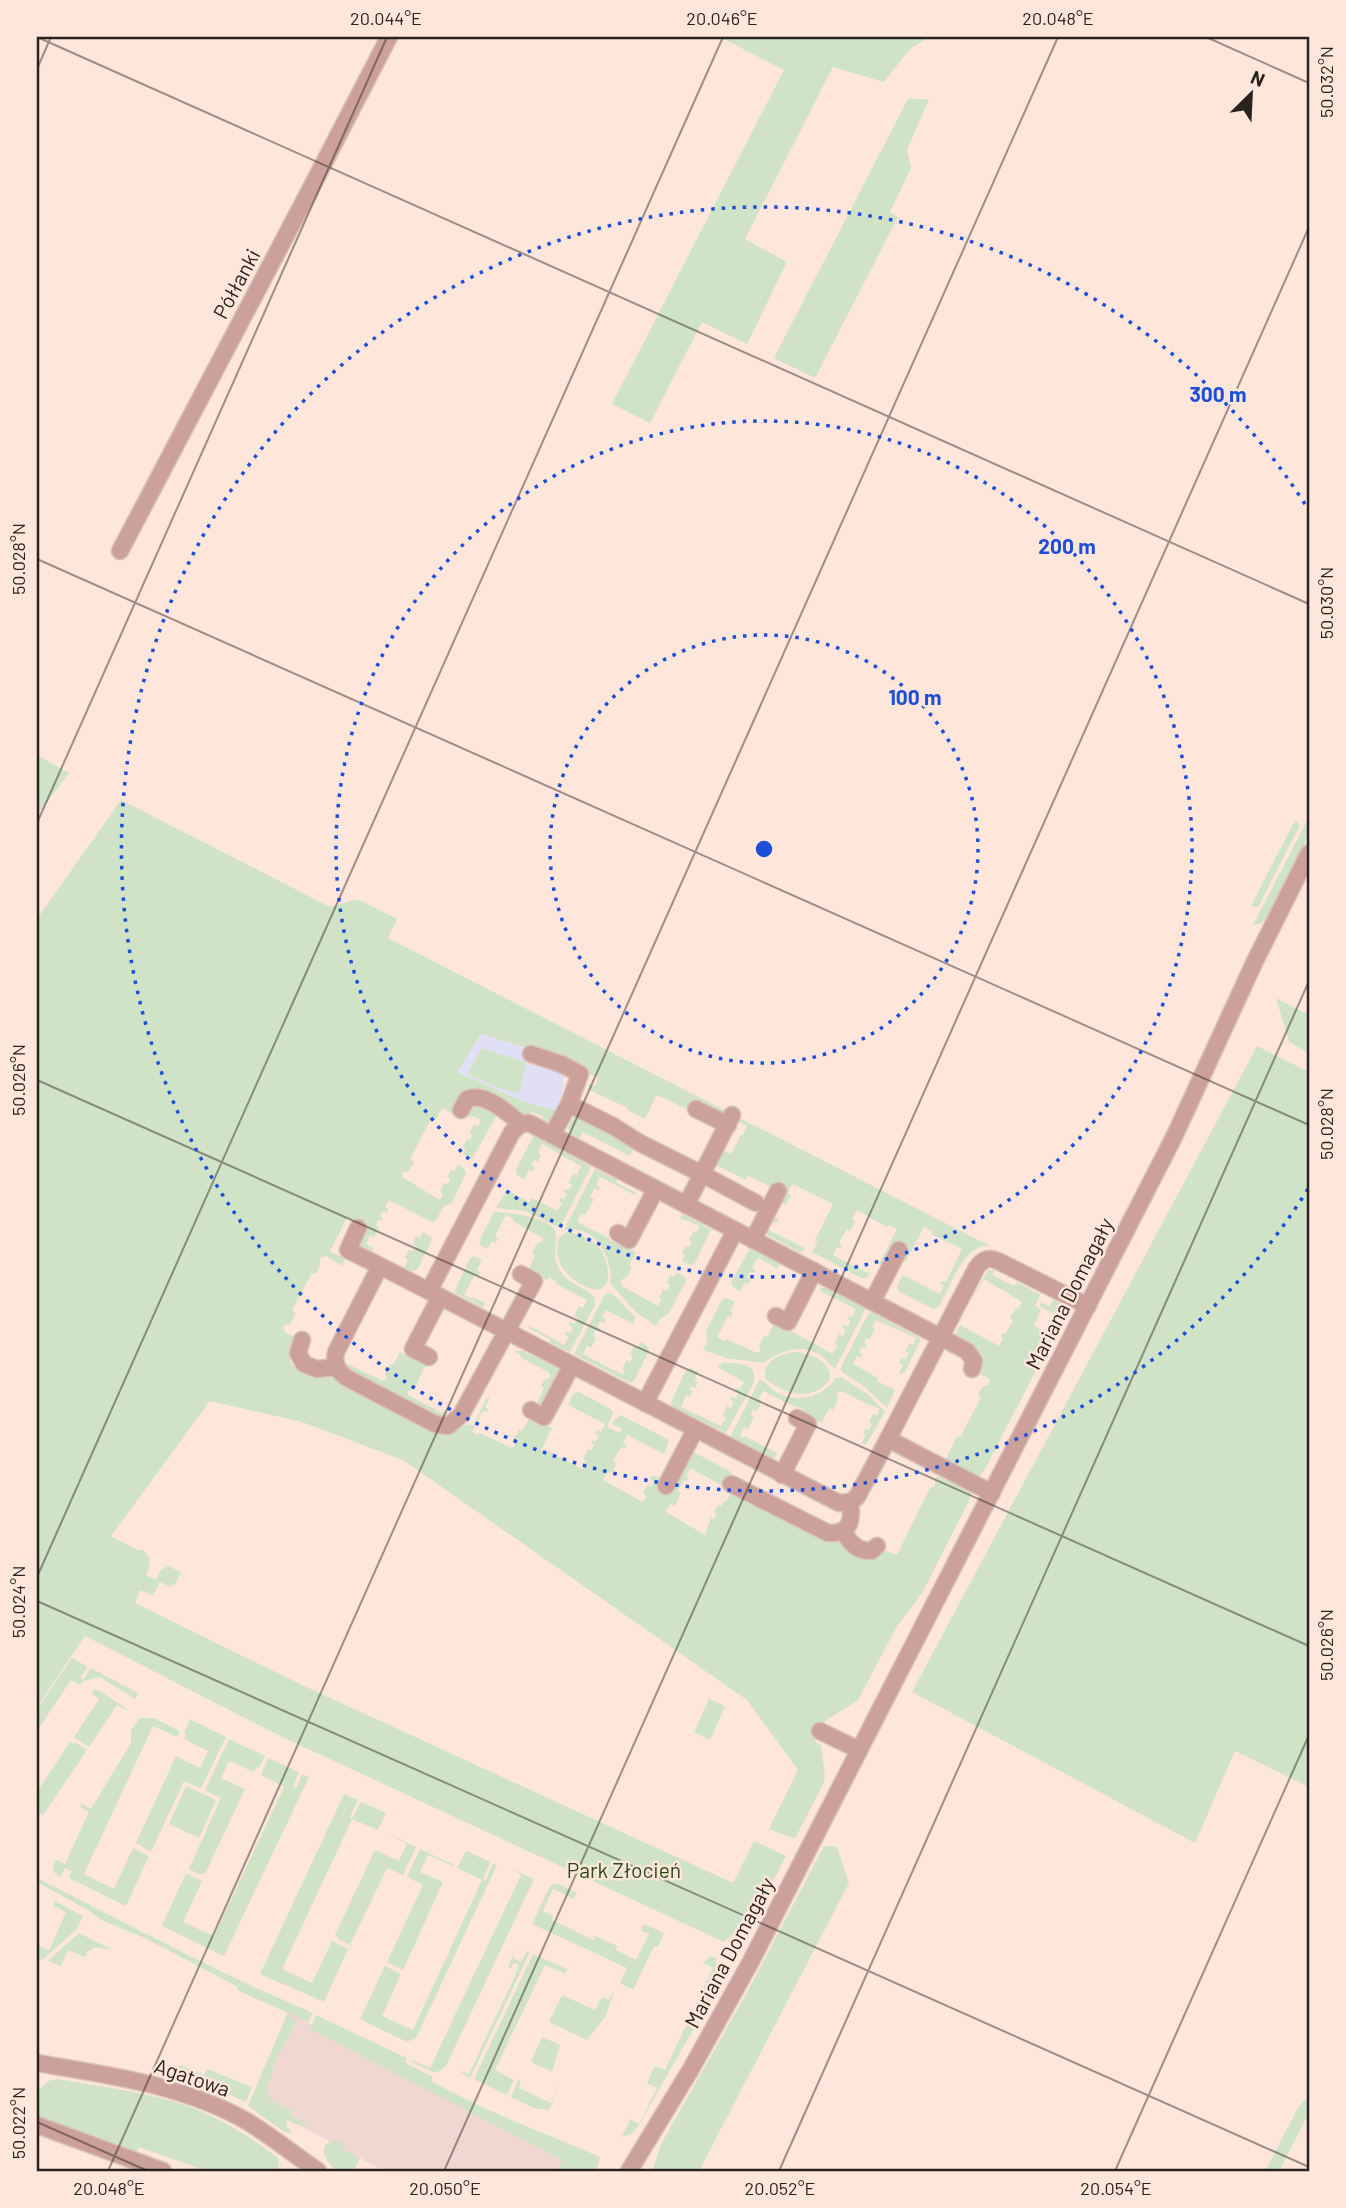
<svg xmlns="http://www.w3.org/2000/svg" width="1346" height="2208" viewBox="0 0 1346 2208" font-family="Barlow,sans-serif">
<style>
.commercial{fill:#f1d7d1}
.education{fill:#e1dff5}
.green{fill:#d0e3c6}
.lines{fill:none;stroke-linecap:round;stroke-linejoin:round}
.minor-casing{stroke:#d8c3b9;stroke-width:19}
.minor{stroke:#cca19b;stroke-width:16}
.ticks{fill:none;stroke:#2a221e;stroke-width:2;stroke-opacity:0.45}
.ring{fill:none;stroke:#1d4ed8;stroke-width:3.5;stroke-dasharray:3.5 7}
.labels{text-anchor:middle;stroke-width:5;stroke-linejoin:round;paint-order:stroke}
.street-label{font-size:21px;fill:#2a221e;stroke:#fee6db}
.park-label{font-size:21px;fill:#2b4916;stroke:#fee6db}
.centre{fill:#1d4ed8;stroke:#fee6db;stroke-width:3.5}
.ring-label{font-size:21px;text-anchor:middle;font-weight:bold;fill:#1d4ed8;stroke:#fee6db;stroke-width:5;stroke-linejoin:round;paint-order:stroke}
.neatline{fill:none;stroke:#2a221e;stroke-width:2.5}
.ticks-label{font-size:18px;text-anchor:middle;fill:#2a221e}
</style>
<rect width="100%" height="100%" fill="#fee6db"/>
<!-- commercial -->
<polygon class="commercial" points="288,2012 585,2168 584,2171 384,2171 288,2119 267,2120 248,2106"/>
<!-- education -->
<polygon class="education" points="481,1034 530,1049 526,1063 547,1069 549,1065 565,1073 562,1083 565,1084 556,1111 522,1101 457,1072"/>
<!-- green -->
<g class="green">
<polygon points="720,37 928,37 909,50 884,82 833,67 745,239 787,262 747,344 702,322 650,423 612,404 784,70"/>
<polygon points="908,99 929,99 907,150 911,168 890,212 898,217 815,378 774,358"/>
<polygon points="37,755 69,773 37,815"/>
<path d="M 121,800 L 330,907 L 358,899 L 397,919 L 388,938 L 728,1112 L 717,1111 L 698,1102 L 693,1112 L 657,1095 L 645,1119 L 627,1110 L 628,1108 L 589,1090 L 589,1084 L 595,1086 L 598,1077 L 589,1074 L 589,1072 L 561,1058 L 481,1034 L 457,1072 L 522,1101 L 556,1111 L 550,1120 L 545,1122 L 542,1116 L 532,1112 L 526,1116 L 507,1104 L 473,1089 L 463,1093 L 452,1113 L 442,1108 L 435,1121 L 431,1119 L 410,1159 L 414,1162 L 409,1171 L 403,1172 L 402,1177 L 440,1200 L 443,1194 L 440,1192 L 444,1183 L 448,1184 L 450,1179 L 447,1177 L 451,1170 L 454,1171 L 458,1165 L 464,1169 L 466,1173 L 452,1203 L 444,1206 L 436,1220 L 432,1222 L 389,1200 L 385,1207 L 388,1209 L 387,1213 L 383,1211 L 380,1216 L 383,1219 L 382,1221 L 379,1220 L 376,1225 L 379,1228 L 374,1237 L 370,1236 L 366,1244 L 373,1248 L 372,1251 L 389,1260 L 384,1260 L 361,1248 L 358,1223 L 347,1218 L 330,1251 L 345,1259 L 342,1266 L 326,1256 L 320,1258 L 320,1265 L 316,1274 L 312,1273 L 292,1310 L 296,1313 L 290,1325 L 286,1324 L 283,1327 L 285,1333 L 295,1337 L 289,1352 L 291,1363 L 297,1370 L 312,1375 L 337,1379 L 451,1432 L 468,1424 L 473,1426 L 486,1399 L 490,1397 L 485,1407 L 488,1409 L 486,1412 L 483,1411 L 472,1432 L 478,1435 L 480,1433 L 512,1448 L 515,1445 L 513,1440 L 519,1430 L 522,1431 L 530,1417 L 552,1428 L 541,1450 L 547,1453 L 548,1451 L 582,1469 L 586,1461 L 583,1458 L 588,1449 L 591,1450 L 594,1445 L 591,1443 L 592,1440 L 595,1442 L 599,1436 L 595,1434 L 597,1430 L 601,1432 L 605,1424 L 568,1405 L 574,1393 L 579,1392 L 612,1410 L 613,1413 L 607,1427 L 620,1433 L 622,1429 L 612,1424 L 615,1419 L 621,1415 L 669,1440 L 664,1454 L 627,1435 L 623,1442 L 626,1445 L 625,1448 L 621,1447 L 613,1461 L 617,1463 L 612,1473 L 608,1472 L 603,1480 L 643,1502 L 646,1496 L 643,1494 L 647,1485 L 651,1487 L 654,1481 L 650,1479 L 652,1475 L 658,1478 L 660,1476 L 680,1439 L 692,1451 L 731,1472 L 731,1478 L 726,1488 L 690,1468 L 686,1476 L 689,1478 L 687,1481 L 684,1480 L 678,1491 L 681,1493 L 675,1506 L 670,1504 L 666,1512 L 705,1535 L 711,1518 L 714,1519 L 717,1514 L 714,1513 L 718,1505 L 721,1506 L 724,1501 L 726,1502 L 729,1496 L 732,1495 L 757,1508 L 759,1505 L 841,1542 L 870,1558 L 878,1557 L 884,1550 L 897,1555 L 930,1488 L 935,1486 L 935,1481 L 937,1476 L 950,1482 L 952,1478 L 972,1489 L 969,1501 L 922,1593 L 896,1628 L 858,1700 L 825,1721 L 815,1742 L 821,1745 L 825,1776 L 824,1782 L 795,1839 L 769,1829 L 798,1770 L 747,1700 L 403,1460 L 302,1422 L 210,1401 L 111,1536 L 139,1551 L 141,1549 C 153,1557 150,1564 146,1575 L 156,1580 L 161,1570 L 168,1566 L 181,1572 L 175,1585 L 172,1584 L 171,1587 L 160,1582 L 153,1596 L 140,1590 L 135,1603 L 302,1685 L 733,1883 L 754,1841 L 786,1856 L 750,1927 C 742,1935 731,1933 724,1942 L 278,1735 L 85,1636 L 37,1707 L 37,919 Z"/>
<polygon points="1309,814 1309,835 1267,918 1261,923 1253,925 1305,825"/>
<polygon points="1295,820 1300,825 1258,907 1251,906"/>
<polygon points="1276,998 1309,1015 1309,1053 1289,1042"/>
<polygon points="1257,1046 1309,1072 1309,1787 1235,1751 1195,1843 912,1692"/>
<polygon points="482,1048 526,1063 519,1094 499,1088 467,1074"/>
<polygon points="479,1105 498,1113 472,1159 463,1154 466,1149 463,1147 467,1139 470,1140 473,1135 470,1133 474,1124 478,1126 481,1120 473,1116 472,1118 466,1115 471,1106"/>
<polygon points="577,1115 634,1147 630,1156 583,1132 579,1138 570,1134 568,1128 572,1119"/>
<path d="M 738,1117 L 990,1246 C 964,1243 950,1287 939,1307 L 933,1309 L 898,1291 L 897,1286 L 903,1275 L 940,1294 L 944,1286 L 940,1284 L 942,1281 L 946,1282 L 962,1249 L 931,1234 L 932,1231 L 924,1227 L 906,1261 L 901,1259 L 883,1266 L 879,1264 L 897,1229 L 889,1225 L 887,1227 L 857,1210 L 852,1219 L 855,1221 L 850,1231 L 847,1229 L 839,1243 L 842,1246 L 841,1249 L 837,1247 L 833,1255 L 870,1274 L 867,1278 L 861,1278 L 812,1252 L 818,1242 L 815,1240 L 833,1204 L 792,1184 L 788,1193 L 791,1195 L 786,1205 L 782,1203 L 775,1217 L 778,1220 L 777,1223 L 773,1222 L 769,1230 L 805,1248 L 804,1251 L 799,1252 L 766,1234 L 766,1229 L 784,1193 L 748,1176 L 746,1180 L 714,1164 L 721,1149 L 731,1154 L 741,1135 L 743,1135 L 747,1126 L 736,1120 Z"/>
<polygon points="533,1137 536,1137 591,1167 561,1226 556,1226 525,1211 496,1208 507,1190 529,1202 532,1198 558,1211 562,1203 559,1201 561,1198 564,1199 567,1194 564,1192 565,1189 569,1190 572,1185 568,1183 574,1173 577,1175 581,1166 542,1144 538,1153 541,1155 538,1162 534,1160 531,1165 535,1168 532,1172 529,1170 524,1179 517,1175 516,1169"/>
<path d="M 595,1169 L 616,1179 L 617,1183 L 635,1192 L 637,1196 L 600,1177 L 596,1185 L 600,1187 L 598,1190 L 594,1189 L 590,1197 L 594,1199 L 585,1215 L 581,1214 L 577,1222 L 609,1238 L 609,1240 L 636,1252 L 629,1265 L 632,1267 L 627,1277 L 621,1280 L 622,1286 L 658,1306 L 662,1300 L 659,1298 L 663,1289 L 667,1291 L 670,1285 L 667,1283 L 670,1275 L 674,1277 L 677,1272 L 685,1277 L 686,1281 L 669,1313 L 659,1320 L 656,1326 L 636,1312 L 610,1283 C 614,1256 593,1224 564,1230 Z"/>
<path d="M 494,1212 C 507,1212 548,1217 555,1230 C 559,1238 550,1256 561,1272 C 569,1285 587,1287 595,1298 L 595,1305 L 570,1352 L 550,1343 L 549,1339 L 530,1329 L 528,1325 L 564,1345 L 568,1337 L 565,1334 L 566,1331 L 570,1333 L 573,1328 L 569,1325 L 571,1322 L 575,1324 L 578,1318 L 574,1316 L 579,1306 L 583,1308 L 587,1300 L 556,1284 L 556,1281 L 549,1277 L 547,1280 L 528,1271 L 535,1255 L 532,1253 L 537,1243 L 542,1242 L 543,1238 L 513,1221 L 513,1219 L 506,1215 L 495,1236 L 498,1238 L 496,1243 L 492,1241 L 487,1249 L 481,1246 L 479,1241 Z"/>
<polygon points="683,1214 711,1230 695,1263 691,1265 682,1261 685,1255 682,1254 686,1246 689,1247 692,1242 689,1240 694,1231 697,1232 700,1226 680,1218"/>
<polygon points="423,1232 431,1237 432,1240 417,1270 411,1271 404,1268 408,1260 405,1258 409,1250 413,1251 416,1246 412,1244 416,1236 420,1238"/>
<path d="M 567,1232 C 580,1234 592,1239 600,1249 C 607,1258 614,1284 600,1289 C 595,1291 589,1288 584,1286 C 565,1276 552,1260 559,1238 Z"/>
<polygon points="750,1249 780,1264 777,1269 758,1257 752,1268 756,1270 754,1273 750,1272 747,1277 751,1279 748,1284 745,1282 740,1291 732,1286 731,1282"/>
<polygon points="474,1256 482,1260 477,1270 480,1272 479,1276 475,1274 464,1295 472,1299 473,1297 485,1303 483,1308 454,1292 470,1258"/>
<polygon points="988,1270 995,1270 992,1275 1014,1286 1017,1282 1039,1294 1046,1291 1061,1299 1054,1314 1039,1306 1041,1302 1050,1306 1054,1297 1046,1292 1041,1293 1035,1306 1041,1310 1034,1326 1048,1333 1065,1301 1068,1303 1064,1316 985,1469 979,1476 946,1459 957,1436 960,1437 981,1398 978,1395 983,1386 988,1385 990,1381 988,1378 978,1373 983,1362 980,1352 954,1336 960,1325 999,1346 1003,1338 1001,1337 1002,1333 1005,1334 1013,1320 1010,1318 1015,1308 1018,1309 1022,1302 984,1279 964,1313"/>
<path d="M 821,1288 L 826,1288 L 863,1307 L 865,1310 L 835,1369 C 831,1366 827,1361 823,1357 C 804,1343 780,1350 764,1363 L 726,1358 L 703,1350 L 707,1342 L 706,1331 L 722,1300 L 726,1298 L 735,1302 L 730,1311 L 733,1313 L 731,1317 L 728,1316 L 717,1337 L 725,1341 L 726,1339 L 758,1353 L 760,1351 L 759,1345 L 764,1336 L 767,1337 L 775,1322 L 833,1354 L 837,1346 L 834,1344 L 839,1334 L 843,1336 L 846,1330 L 842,1328 L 844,1325 L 848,1327 L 850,1321 L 847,1319 L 849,1316 L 852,1317 L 856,1309 L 822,1292 L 820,1290 Z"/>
<polygon points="607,1293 613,1294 635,1317 633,1324 606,1310 602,1317 606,1319 604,1323 600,1321 597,1327 601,1329 600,1332 595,1330 593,1336 596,1338 591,1348 587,1346 583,1354 623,1375 625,1371 622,1369 627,1360 630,1362 633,1356 630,1354 634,1346 637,1348 640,1342 647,1346 649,1351 634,1381 630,1383 574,1354 604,1296"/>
<polygon points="871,1312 921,1339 905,1372 901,1374 899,1373 903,1365 899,1363 902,1358 906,1359 909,1353 905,1351 910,1343 913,1345 916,1338 876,1320 872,1327 875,1329 870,1339 866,1338 864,1343 867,1345 865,1348 862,1347 859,1352 862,1354 860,1358 857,1356 853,1364 878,1378 877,1381 895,1390 887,1408 865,1387 843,1373 840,1369 867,1316"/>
<polygon points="514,1351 523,1351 559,1369 543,1403 536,1405 544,1388 541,1386 545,1379 550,1378 550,1373 520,1357 521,1355"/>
<polygon points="400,1352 426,1365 414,1389 408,1391 408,1395 442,1413 443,1411 446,1412 445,1420 350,1374 343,1366 347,1364 383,1381 387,1378 385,1374 390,1364 393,1365"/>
<path d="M 798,1352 C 813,1355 831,1361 830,1379 C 813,1403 784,1395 765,1378 C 762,1360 782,1353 798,1352 Z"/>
<path d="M 723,1362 C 737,1364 758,1362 754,1382 L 726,1433 L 673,1407 L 671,1402 L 686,1370 L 691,1368 L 698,1372 L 694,1380 L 698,1382 L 695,1388 L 691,1386 L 690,1390 L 693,1391 L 690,1397 L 686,1395 L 681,1407 L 721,1426 L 726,1418 L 722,1416 L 727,1406 L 731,1408 L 734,1402 L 730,1400 L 732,1397 L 736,1399 L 738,1393 L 735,1391 L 737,1388 L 740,1389 L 744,1382 L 717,1367 Z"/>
<path d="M 841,1377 L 869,1395 L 885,1412 L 866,1445 L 862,1443 L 866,1435 L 863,1433 L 865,1429 L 869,1430 L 872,1424 L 869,1422 L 873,1414 L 877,1415 L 880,1409 L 872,1405 L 871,1406 L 841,1391 L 837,1393 L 838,1400 L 833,1410 L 829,1408 L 822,1423 L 803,1413 L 804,1410 L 796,1406 L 795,1407 L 763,1391 L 759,1399 L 762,1401 L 757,1411 L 753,1409 L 751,1415 L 754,1417 L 748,1429 L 744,1427 L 740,1436 L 744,1438 L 745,1436 L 777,1453 L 775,1458 L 766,1456 L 732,1439 L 731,1435 L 760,1379 C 766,1383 771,1389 778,1393 C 798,1404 824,1396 836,1378 Z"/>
<polygon points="72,1658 88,1667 80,1678 83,1680 91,1668 138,1693 135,1699 100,1677 83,1681 80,1685 71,1680 37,1731 37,1709"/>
<polygon points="93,1690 98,1690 127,1709 126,1710 117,1705 89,1747 74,1737 99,1699 91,1693"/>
<polygon points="709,1699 725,1706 710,1740 694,1732"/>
<path d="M 140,1718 L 154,1718 L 180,1731 L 177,1737 L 153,1726 L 84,1874 L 114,1889 L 133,1848 L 149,1856 L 126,1906 L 69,1878 L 72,1871 L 65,1868 L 60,1877 C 53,1873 51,1868 55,1860 L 65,1864 L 89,1812 L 80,1807 L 82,1803 L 91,1809 L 131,1743 L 131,1730 Z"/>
<polygon points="190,1719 226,1737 201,1788 184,1781 151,1852 136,1843 176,1756 200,1768 208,1751 184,1739 186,1734 184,1733"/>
<polygon points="229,1739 265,1756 259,1768 257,1767 254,1772 229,1761 221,1778 245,1789 205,1874 202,1873 201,1875 189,1869 221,1798 205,1790"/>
<polygon points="70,1742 74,1744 75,1742 87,1750 43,1815 37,1812 37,1792"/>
<polygon points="268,1758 299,1772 293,1787 296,1788 302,1774 309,1777 224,1956 162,1926 186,1873 202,1881 183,1922 214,1936 284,1787 261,1775"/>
<polygon points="186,1786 216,1800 199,1838 169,1824"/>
<polygon points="344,1794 358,1800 350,1817 352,1818 361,1802 386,1813 378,1830 352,1819 282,1969 312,1983 332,1941 348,1949 324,2002 260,1974"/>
<polygon points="383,1831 416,1847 403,1875 387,1868 350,1945 338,1939 338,1937 335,1935 375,1850 399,1861 407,1844"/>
<polygon points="824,1846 837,1847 849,1883 699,2171 652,2171 661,2144 745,1996"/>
<polygon points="420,1849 454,1865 453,1866 428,1855 420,1872 443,1882 403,1970 387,1962 423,1885 407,1877"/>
<polygon points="466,1851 490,1862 483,1880 485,1881 493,1864 497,1865 416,2038 407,2042 360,2019 385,1966 401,1974 382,2016 413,2030 482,1880 457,1868"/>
<polygon points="512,1869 534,1879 447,2064 443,2069 435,2073 410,2061 411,2060 430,2068 521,1875"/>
<path d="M 37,1878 C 128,1924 218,1973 313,2013 L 308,2022 L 237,1990 L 238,1987 L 145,1938 L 101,1920 L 91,1912 L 37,1882 Z"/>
<polygon points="553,1884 558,1884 577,1893 574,1899 553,1889 543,1911 553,1916 552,1920 593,1940 596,1936 617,1946 616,1950 636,1960 649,1934 641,1930 644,1924 664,1933 658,1947 654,1946 633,1990 620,1983 627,1968 532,1924 549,1888"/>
<polygon points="55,1901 83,1916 76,1930 42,1960 37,1958 37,1945 49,1951 66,1912 53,1906"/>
<polygon points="79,1933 113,1950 95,1947 87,1952 85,1957 68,1950 61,1966 48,1961"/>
<polygon points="517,1947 513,1958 521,1962 527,1951 530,1952 470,2078 459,2071 469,2074 515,1976 519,1965 514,1963 511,1968 508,1967"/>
<polygon points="533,1954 567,1969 564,1975 564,1973 545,1965 495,2070 514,2080 507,2095 474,2079"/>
<path d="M 711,1956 L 716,1958 C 714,1968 721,1976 718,1986 L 640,2123 L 632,2134 L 622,2137 L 630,2119 L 639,2124 L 657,2088 L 647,2083 L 655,2066 L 665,2070 L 698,2000 L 702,2002 L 707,1992 L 703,1989 L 713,1968 L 703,1963 Z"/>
<polygon points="614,1991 606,2016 587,2040 549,2022 562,1995 595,2010 602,1997 609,2000"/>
<polygon points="287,2015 294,2019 296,2022 272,2068 274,2070 266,2091 272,2101 292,2111 290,2115 305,2124 305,2128 287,2120 287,2126 293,2134 283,2131 248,2106"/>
<path d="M 316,2015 L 407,2058 L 406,2063 L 433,2077 L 431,2081 C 485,2112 544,2132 600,2157 L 596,2171 L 557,2171 L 562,2160 L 310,2029 Z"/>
<polygon points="542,2037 560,2045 552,2072 531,2062"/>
<polygon points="181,2065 204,2075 207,2069 252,2087 246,2102 206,2084 175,2073 178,2067"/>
<polygon points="563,2077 549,2110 536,2109 511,2097 518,2080 521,2082 519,2088 551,2103"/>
<path d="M 58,2079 C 93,2085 129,2090 164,2099 C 205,2109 245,2132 278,2158 L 279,2165 L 277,2171 L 198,2171 L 198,2168 L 139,2147 L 135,2156 L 37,2120 L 37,2092 L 48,2081 Z"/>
<polygon points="1309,2095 1309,2113 1279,2171 1265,2171 1298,2108"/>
<path d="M 336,2140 L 345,2143 L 343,2149 L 360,2158 L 353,2171 L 338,2171 C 326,2163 314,2144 336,2140 Z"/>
</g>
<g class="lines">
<defs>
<g id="minor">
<polyline points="120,551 312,186 389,37"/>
<polyline points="531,1054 561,1064 580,1074 569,1104"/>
<polyline points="696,1109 728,1125"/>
<path d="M 461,1110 L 467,1099 C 485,1092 508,1113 521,1124"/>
<polyline points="732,1115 702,1174 756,1203"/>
<polyline points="552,1135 569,1104 613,1126 640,1143 702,1174 686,1205"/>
<polyline points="358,1228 348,1250 380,1266"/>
<polyline points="618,1233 629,1240 656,1189"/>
<polyline points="753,1240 778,1191"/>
<path d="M 429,1291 L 380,1266 L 336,1352 C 333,1364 338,1373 349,1379 L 435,1424 L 448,1426 L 461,1415 L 534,1281 L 521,1274"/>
<polyline points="872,1302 899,1250"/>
<polyline points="776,1316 788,1322 814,1271"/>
<polyline points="302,1340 298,1353 304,1364 317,1369 337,1367"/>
<polyline points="429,1357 413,1349 440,1297"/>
<polyline points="972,1369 974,1361 967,1351 529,1123 521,1124 512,1132 429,1291 839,1503 850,1502 857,1497 888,1439 992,1493"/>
<polyline points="645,1403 735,1231"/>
<polyline points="531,1410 544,1417 572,1365"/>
<path d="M 888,1439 L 977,1267 C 983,1259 989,1257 998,1261 L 1088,1306"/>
<polyline points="782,1475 808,1424 797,1418"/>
<path d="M 731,1484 L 828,1533 C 850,1534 853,1521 850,1502"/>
<polyline points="666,1486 695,1430"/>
<path d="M 843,1531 C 850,1543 857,1551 871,1551 L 877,1546"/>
<polyline points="820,1731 859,1750"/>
<path d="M 37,2063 C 107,2075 179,2084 243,2119 C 269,2134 293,2154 318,2171"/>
<polyline points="37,2125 163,2171"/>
<polyline points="629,2171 691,2069 750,1963 1174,1137 1255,961 1309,853"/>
</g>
</defs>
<!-- minor casing -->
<use href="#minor" class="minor-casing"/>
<!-- minor -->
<use href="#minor" class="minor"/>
</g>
<!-- ticks -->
<path class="ticks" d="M 37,37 L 1309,604M 1206,37 L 1309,83M 37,69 L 51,37M 37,559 L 1309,1125M 37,823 L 387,37M 37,1080 L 1309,1646M 37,1577 L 723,37M 37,1601 L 1309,2167M 37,2122 L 148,2171M 108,2171 L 1058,37M 444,2171 L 1309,227M 779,2171 L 1309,981M 1115,2171 L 1309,1735"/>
<!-- distance rings -->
<g class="ring">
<circle cx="764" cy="849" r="214"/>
<circle cx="764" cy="849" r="428"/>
<path d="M1308 1189A642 642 0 1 1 1308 509"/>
</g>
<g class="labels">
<!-- street labels -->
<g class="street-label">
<text transform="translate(237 284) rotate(-62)" y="7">Półłanki</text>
<text transform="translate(1070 1294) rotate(-63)" y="7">Mariana Domagały</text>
<text transform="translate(730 1953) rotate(-62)" y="7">Mariana Domagały</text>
<text transform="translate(192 2078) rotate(19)" y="7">Agatowa</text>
</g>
<!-- park labels -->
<g class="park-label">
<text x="624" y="1878">Park Złocień</text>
</g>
</g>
<circle cx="764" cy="849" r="10" class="centre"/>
<g class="ring-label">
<text x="1218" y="402">300 m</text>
<text x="1067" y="554">200 m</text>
<text x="915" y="705">100 m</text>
</g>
<!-- border -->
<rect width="1346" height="2208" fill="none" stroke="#fee6db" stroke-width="77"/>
<!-- north arrow -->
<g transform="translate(1251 94) rotate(24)" stroke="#fee6db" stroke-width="5" paint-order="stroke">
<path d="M0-5L12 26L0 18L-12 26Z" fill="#2a221e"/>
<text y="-10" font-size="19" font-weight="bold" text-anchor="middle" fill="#2a221e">N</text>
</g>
<rect x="38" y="38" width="1270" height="2132" class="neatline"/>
<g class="ticks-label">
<text x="386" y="25">20.044°E</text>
<text x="722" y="25">20.046°E</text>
<text x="1058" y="25">20.048°E</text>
<text transform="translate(1327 82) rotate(-90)" y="6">50.032°N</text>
<text transform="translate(19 559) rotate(-90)" y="6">50.028°N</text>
<text transform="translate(1327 603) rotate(-90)" y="6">50.030°N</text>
<text transform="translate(19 1080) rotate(-90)" y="6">50.026°N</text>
<text transform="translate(1327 1124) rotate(-90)" y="6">50.028°N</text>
<text transform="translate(19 1602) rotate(-90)" y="6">50.024°N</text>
<text transform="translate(1327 1645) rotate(-90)" y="6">50.026°N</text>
<text transform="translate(19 2123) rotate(-90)" y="6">50.022°N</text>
<text x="109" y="2195">20.048°E</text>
<text x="445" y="2195">20.050°E</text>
<text x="780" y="2195">20.052°E</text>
<text x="1116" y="2195">20.054°E</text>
</g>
</svg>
